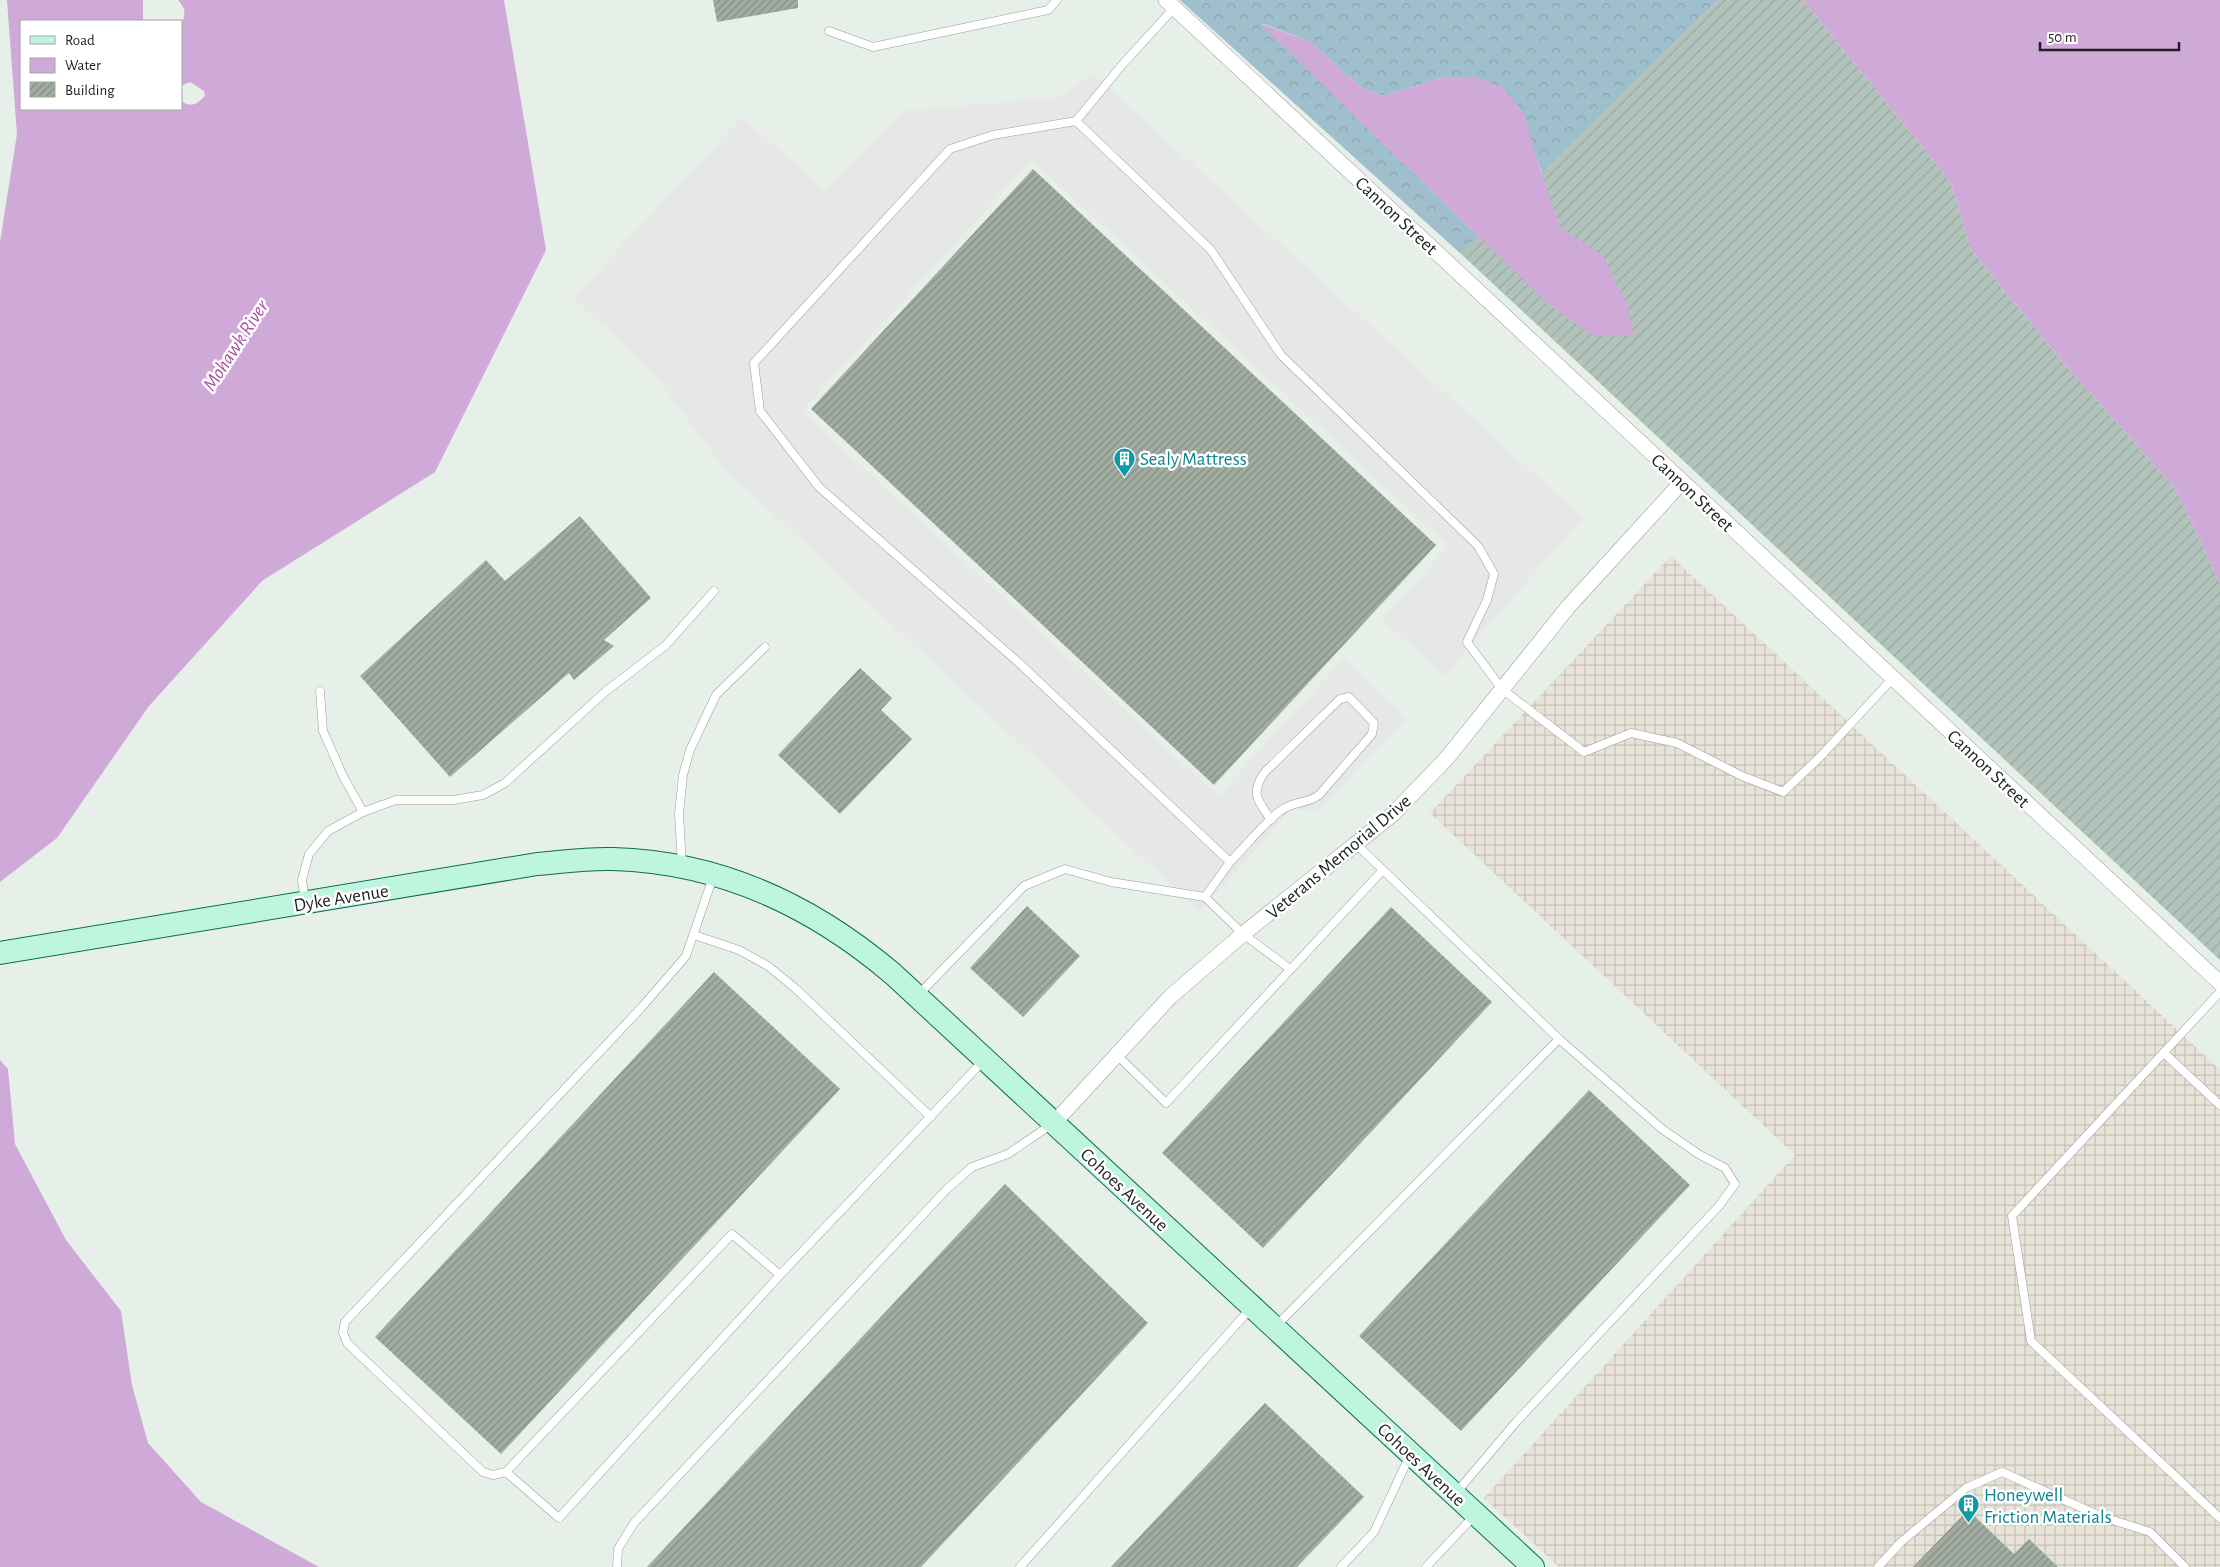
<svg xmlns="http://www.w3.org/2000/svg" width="2220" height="1567" viewBox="0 0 2220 1567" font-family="'Alegreya Sans',sans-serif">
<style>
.industrial{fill:url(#industrial-grid)}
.construction{fill:url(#construction-furrows)}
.forest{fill:url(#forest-crowns)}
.parking{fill:#e7e7e7}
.water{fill:#cfaad9}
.building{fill:url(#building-hatch)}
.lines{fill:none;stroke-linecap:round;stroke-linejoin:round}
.lane-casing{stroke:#9c9c9c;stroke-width:9}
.street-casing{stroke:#9c9c9c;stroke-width:16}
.secondary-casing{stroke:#0d6e4d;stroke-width:24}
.lane{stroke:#fff;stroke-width:8}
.street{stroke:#fff;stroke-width:15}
.secondary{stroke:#bef5df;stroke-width:22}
.labels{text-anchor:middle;stroke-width:5;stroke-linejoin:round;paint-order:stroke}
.street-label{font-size:19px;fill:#1f1f1f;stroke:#fff}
.culture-label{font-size:19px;fill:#0d838f;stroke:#fff;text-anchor:start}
.water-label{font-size:20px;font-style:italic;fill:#a752a3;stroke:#fff}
</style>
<defs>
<pattern id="industrial-grid" width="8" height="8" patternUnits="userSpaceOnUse" patternTransform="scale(1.25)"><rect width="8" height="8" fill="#e7e3d8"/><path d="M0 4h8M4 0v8" fill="none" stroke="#c6c2b9"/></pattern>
<pattern id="construction-furrows" width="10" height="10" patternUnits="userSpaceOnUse" patternTransform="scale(1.25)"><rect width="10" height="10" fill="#b2c3bb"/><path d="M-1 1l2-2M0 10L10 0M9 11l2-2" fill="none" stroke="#99a7a0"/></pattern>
<pattern id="forest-crowns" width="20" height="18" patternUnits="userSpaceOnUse" patternTransform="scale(1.25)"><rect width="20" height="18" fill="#9ebfcb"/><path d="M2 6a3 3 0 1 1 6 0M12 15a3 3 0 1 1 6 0" fill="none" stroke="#88a4ae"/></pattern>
<pattern id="building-hatch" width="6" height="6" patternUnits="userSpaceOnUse" patternTransform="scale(1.25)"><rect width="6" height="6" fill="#a2ada2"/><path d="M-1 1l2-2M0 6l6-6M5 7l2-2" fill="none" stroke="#838c83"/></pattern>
</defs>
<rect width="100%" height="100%" fill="#e6efe8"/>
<!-- industrial -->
<polygon class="industrial" points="1671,556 2220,1070 2220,1567 1559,1567 1484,1498 1795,1155 1430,813"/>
<!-- construction -->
<polygon class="construction" points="1718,0 1803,0 1950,181 1972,251 2062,361 2175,488 2220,582 2220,960 1460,253"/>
<!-- forest -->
<polygon class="forest" points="1180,0 1718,0 1542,173 1537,160 1443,77 1384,96 1360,87 1309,41 1261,23 1478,236 1460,253"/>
<!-- parking -->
<polygon class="parking" points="1092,73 1583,518 1445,675 1382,620 1448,546 1032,160 802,411 1218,796 1344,658 1406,719 1317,811 1292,808 1200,912 724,468 656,376 573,298 742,117 824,190 905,111 1062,97"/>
<!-- water -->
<g class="water">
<path d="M 7,0 L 143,0 L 143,21 L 21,21 L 21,109 L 181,109 L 181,101 C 192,108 197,104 205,96 L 204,91 L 190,82 L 181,86 L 181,24 C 186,14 186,9 178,0 L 504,0 L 546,250 L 435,472 L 262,581 L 149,706 L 57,838 L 0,882 L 0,242 L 17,134 Z"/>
<polygon points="1803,0 2220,0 2220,582 2175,488 2062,361 1972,251 1950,181"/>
<polygon points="1259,23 1309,41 1360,87 1384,96 1443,77 1474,77 1502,87 1524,113 1537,160 1560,227 1603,256 1628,306 1634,336 1593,336 1548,304"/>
<polygon points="0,1060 8,1069 15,1144 66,1240 121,1311 132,1385 148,1443 201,1502 319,1567 0,1567"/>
</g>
<!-- building -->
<g class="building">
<polygon points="713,0 798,0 798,8 717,22"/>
<polygon points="1033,169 1436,545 1214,785 811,409"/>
<polygon points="580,516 651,598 604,640 614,646 574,680 569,673 450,777 360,676 486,560 505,581"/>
<polygon points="860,668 892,698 881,710 912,739 840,814 778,755"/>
<polygon points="1027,906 1080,956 1023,1017 970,968"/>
<polygon points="1391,907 1492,1002 1263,1248 1162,1153"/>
<polygon points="714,972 840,1089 501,1454 375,1337"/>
<polygon points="1589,1090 1690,1185 1461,1431 1359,1336"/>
<polygon points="1005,1184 1148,1323 921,1567 647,1567"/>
<polygon points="1265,1403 1364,1497 1297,1567 1111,1567"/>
<polygon points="1968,1510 2014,1554 2029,1539 2058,1567 1913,1567"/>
</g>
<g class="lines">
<defs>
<g id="lane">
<polyline points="1174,8 1122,65 1076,121 1211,250 1281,355 1478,546 1494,574 1487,600 1467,642 1502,689 1584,752 1631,733 1677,743 1742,776 1783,792 1819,758 1893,678"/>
<polyline points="829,31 873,47 1048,10 1057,0"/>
<polyline points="1076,121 993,135 950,149 754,363 760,411 819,487 1018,662 1230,862 1205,897 1243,934 1290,969"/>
<polyline points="320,691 323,731 343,776 363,812"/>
<polyline points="1357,845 1559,1039 1662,1129 1700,1155 1725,1168 1735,1184 1718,1207 1516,1422 1456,1493"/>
<path d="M 1230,862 C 1246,846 1262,825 1280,811 C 1295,800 1305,805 1319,795 L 1372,734 L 1374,723 L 1349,697 L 1340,699 L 1264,773 C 1250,795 1258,800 1271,820"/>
<polyline points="682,865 679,814 683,775 690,750 716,695 765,647"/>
<polyline points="713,877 686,956 641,1008 345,1322 343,1332 347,1343 483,1472 493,1475 506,1472 732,1234 780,1275 984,1060"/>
<polyline points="305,901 302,880 309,854 328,831 363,812 396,800 453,800 483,795 505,783 605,692 666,645 714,591"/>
<polyline points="694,935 739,950 768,966 795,988 931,1117"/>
<polyline points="2220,992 2012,1216 2031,1341 2220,1518"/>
<polyline points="919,994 1024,886 1065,869 1111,882 1205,897"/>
<polyline points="2164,1053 2220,1105"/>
<polyline points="1116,1054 1166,1103 1383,870"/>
<polyline points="1276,1326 1559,1039"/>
<polyline points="506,1472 559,1518 780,1275"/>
<polyline points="617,1567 618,1549 634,1523 946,1190 972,1167 1008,1154 1052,1124"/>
<polyline points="1020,1567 1251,1308"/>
<polyline points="1341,1567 1374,1532 1410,1455"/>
<polyline points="1426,1567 1474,1516"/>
<polyline points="1878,1567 1901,1542 1966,1488 2002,1472 2100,1516 2150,1532 2185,1567"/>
</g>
<g id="street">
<polyline points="1166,0 2220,983"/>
<polyline points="1054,1123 1170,997 1243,934 1393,814 1447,758 1568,607 1682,482"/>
</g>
<path id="secondary" d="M 0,953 L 537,864 C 562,862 587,858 613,859 C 720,862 813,906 893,974 L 1533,1567"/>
</defs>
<!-- lane casing -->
<use href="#lane" class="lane-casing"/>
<!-- street casing -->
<use href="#street" class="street-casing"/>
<!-- secondary casing -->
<use href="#secondary" class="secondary-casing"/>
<!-- lane -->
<use href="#lane" class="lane"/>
<!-- street -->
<use href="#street" class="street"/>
<!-- secondary -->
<use href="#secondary" class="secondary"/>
</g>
<!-- icons -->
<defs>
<symbol id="building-pin" viewBox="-11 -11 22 30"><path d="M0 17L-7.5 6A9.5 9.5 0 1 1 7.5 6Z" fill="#0f9aa8" stroke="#fff"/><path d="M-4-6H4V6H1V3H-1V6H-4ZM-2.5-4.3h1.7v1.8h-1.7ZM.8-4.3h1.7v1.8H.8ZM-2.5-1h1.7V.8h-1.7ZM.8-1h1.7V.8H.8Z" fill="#fff"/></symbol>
</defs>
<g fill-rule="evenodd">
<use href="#building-pin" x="1112" y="446" width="25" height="34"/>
<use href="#building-pin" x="1956" y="1492" width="25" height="34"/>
</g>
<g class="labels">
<!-- street labels -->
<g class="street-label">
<text transform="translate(1397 215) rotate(43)" y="7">Cannon Street</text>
<text transform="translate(1693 492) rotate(43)" y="7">Cannon Street</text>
<text transform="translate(1989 768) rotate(43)" y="7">Cannon Street</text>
<text transform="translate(1338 856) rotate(-40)" y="7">Veterans Memorial Drive</text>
<text transform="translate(341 897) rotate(-9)" y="7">Dyke Avenue</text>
<text transform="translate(1125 1189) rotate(43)" y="7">Cohoes Avenue</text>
<text transform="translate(1422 1464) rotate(43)" y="7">Cohoes Avenue</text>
</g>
<!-- culture labels -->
<g class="culture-label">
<text x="1140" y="465">Sealy Mattress</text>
<text x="1984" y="1501">Honeywell<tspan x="1984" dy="22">Friction Materials</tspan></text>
</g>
<!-- water labels -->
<g class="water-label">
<text transform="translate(235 345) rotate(-57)" y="7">Mohawk River</text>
</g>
</g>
<!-- legend -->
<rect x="20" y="20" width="162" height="90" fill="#ffffff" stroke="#a5a5a5"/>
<rect x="30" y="36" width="25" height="8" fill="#bef5df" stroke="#a5a5a5"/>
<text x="65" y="45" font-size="15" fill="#1f1f1f">Road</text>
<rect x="30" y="58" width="25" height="15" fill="#cfaad9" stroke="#a5a5a5"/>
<text x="65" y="70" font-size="15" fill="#1f1f1f">Water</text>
<rect x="30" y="82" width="25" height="15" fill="url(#building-hatch)" stroke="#a5a5a5"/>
<text x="65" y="95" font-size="15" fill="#1f1f1f">Building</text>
<!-- scale -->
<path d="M2040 42v8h139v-8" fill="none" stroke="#1f1f1f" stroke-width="2.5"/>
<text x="2048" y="42" font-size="15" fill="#1f1f1f" stroke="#ffffff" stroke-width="4" paint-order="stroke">50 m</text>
</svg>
